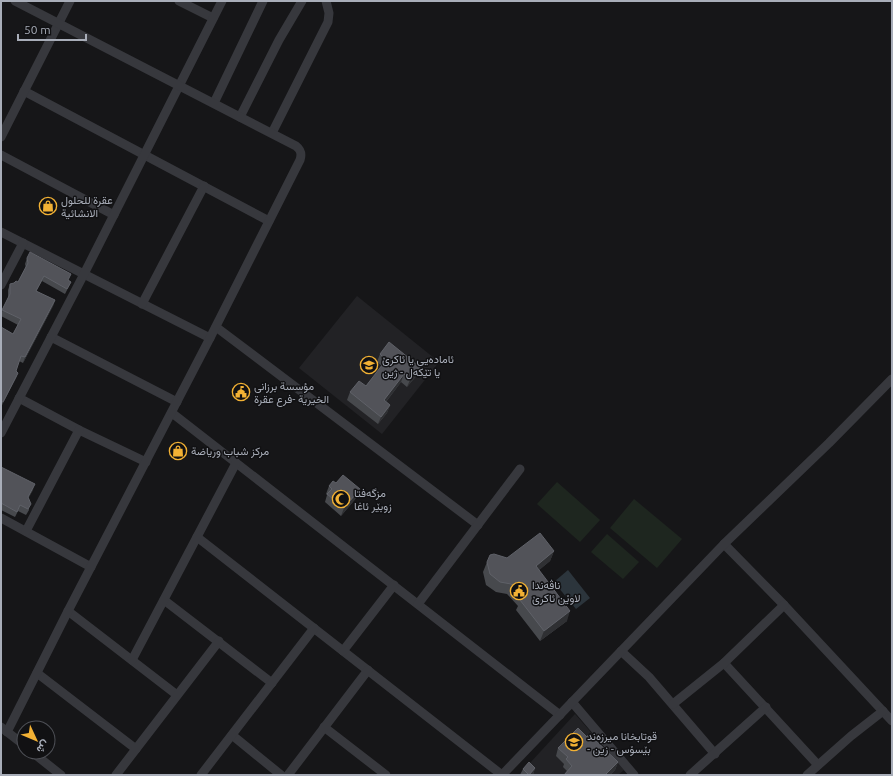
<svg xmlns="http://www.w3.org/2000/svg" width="893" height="776" viewBox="0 0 893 776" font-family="Ubuntu,Vazirmatn,sans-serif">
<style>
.built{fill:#222225}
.green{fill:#1e261f}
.water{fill:#2c353c}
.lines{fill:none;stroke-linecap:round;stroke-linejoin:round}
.minor{stroke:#37383d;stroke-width:9}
.wall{fill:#47494d}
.shaded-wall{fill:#2f3033}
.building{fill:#525359;stroke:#5f6168}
.labels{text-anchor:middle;stroke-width:3;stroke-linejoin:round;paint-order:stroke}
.poi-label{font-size:11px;fill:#a8adb8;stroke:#111113;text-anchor:start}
</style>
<rect width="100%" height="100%" fill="#161618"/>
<!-- built -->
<g class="built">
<polygon points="357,296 439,362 382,434 299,368"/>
<polygon points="575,714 624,770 618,775 519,775"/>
</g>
<!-- green -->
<g class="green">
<polygon points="557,482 600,520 580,542 537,504"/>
<polygon points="634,499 682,539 657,568 610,528"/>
<polygon points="607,534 639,562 623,579 591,552"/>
</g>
<!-- water -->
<polygon class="water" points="568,570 590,598 576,609 554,582"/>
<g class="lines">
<!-- minor -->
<g class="minor">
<polyline points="179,1 213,18"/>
<polyline points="24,91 269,221"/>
<polyline points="214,103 263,1"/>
<polyline points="240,117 279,40 302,1"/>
<polyline points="272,133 328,22 329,13 326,1"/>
<polyline points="1,137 70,1"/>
<polyline points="1,155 114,215"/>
<polyline points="1,232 210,338"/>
<polyline points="1,285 23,243"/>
<polyline points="142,304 204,186"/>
<polyline points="216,327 478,525"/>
<polyline points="51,337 177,402"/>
<polyline points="19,398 79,430 146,462"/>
<polyline points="172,413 560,715"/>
<polyline points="1,433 84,274 222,1"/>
<polyline points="1,518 91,567"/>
<polyline points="26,531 79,430"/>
<polyline points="197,537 502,775"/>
<polyline points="724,544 784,605 892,721"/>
<polyline points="164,600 272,683"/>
<polyline points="418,604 520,469"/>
<polyline points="68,611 177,695"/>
<polyline points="343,651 394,585"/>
<polyline points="621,651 649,677 715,754"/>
<polyline points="132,660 236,463"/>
<polyline points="724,663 818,765"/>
<polyline points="37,673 136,749"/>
<polyline points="572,702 634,775"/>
<polyline points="673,704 724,663 784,605"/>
<polyline points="1,727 24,745"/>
<polyline points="324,727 386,775"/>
<path d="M 7,732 L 68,611 L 210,338 L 300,160 C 302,154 301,150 296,146 L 15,1"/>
<polyline points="232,735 281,775"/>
<polyline points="32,752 61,775"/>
<polyline points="116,775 219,641"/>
<polyline points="201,775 314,628"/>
<polyline points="288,775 368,670"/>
<polyline points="502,775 724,544 829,443 892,379"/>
<polyline points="690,775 766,707"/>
<polyline points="807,775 851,736 883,711"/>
</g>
</g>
<!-- wall -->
<g class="wall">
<polygon points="27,258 71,282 65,294 42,281 36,291 55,300 53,306 23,363 19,361 16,371 18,373 16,378 1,407 1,327 13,334 18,325 1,316 1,314 8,298 8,290 10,284 18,282 26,268 25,264"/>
<polygon points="380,354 420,367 417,375 407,387 401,382 386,402 390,405 387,413 378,424 347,400 350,392 366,386 382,366 377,362"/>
<polygon points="1,467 33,490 28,498 29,510 26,515 18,511 15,517 1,510"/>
<polygon points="336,483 360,489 357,497 341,516 325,502 327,495 326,494 329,486"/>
<polygon points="554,551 550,561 539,570 567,621 540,641 516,610 518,606 507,594 496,592 486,585 483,572 487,562 507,558"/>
<polygon points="587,737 618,762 615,770 610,775 564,775 567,771 563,767 564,764 556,756 558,748"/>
<polygon points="535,768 533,775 520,775 523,769"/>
</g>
<!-- shaded-wall -->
<g class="shaded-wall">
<polygon points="44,276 42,281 33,297 36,291"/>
<polygon points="55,300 53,306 23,363 25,357"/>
<polygon points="420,367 417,375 407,387 410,380"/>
<polygon points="18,373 16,378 1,407 3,402"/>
<polygon points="404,374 401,382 381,408 384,400"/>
<polygon points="390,405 387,413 378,424 381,417"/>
<polygon points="35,484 33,490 26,503 28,497"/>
<polygon points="360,489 357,497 341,516 344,508"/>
<polygon points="554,551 550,561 532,576 536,566"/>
<polygon points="570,611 567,621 540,641 544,631"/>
<polygon points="618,762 615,770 610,775 605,775"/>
<polygon points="535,768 533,775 529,775"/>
</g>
<!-- building -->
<g class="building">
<polygon points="30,252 71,274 68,280 71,282 67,289 44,276 36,291 55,300 25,357 21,356 16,371 18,373 3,402 1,401 1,327 13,334 21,319 2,310 10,294 10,284 14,283 16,281 18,282 28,263 27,258"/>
<polygon points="389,342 420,367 410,380 404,374 384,400 390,405 381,417 350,392 359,381 366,386 386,360 380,354"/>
<polygon points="1,467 35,484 28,497 31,504 28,509 20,505 17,512 1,503"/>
<polygon points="343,475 360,489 344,508 327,494 332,489 329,486 333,481 336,483"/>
<polygon points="540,533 554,551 536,566 570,611 544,631 520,600 523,598 511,584 500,582 490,574 487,562 490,555 494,554 507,558"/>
<polygon points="578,728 587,737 589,734 618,762 605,775 564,775 572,766 566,759 568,757 558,748"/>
<polygon points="529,762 535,768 529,775 523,769"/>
</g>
<!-- icons -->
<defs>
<symbol id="shop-ring" viewBox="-11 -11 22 22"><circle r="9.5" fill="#111113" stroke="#f2b134" stroke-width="1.5"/><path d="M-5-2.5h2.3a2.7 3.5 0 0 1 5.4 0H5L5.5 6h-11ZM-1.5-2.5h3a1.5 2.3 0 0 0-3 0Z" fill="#f2b134"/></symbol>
<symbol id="school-ring" viewBox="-11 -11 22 22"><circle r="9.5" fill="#111113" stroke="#f2b134" stroke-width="1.5"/><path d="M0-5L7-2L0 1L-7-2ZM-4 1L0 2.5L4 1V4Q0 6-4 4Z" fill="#f2b134"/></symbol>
<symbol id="civic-ring" viewBox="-11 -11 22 22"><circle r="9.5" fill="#111113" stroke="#f2b134" stroke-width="1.5"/><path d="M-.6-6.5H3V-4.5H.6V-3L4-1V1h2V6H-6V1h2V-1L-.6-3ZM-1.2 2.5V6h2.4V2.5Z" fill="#f2b134"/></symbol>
<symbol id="mosque-ring" viewBox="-11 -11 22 22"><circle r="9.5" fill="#111113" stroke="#f2b134" stroke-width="1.5"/><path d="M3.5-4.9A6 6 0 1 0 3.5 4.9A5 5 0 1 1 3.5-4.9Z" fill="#f2b134"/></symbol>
</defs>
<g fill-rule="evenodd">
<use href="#shop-ring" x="38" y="196" width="20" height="20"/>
<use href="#school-ring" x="359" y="355" width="20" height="20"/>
<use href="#civic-ring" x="231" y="382" width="20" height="20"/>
<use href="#shop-ring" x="168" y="441" width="20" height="20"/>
<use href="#mosque-ring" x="331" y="489" width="20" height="20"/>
<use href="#civic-ring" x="509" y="581" width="20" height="20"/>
<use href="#school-ring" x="564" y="732" width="20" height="20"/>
</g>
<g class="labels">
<!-- poi labels -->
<g class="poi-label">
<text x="61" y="204">عقرة للحلول<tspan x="61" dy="13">الانشائیة</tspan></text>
<text x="382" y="363">ئامادەیی یا ئاکرێ<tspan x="382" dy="13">یا تێکەل - ژین</tspan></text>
<text x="254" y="390">مؤسسة برزانى<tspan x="254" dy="13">الخيرية -فرع عقرة</tspan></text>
<text x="191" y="455">مركز شباب ورياضة</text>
<text x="354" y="497">مزگەفتا<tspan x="354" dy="13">زوبێر ئاغا</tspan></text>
<text x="532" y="589">ناڤەندا<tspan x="532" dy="13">لاوێن ئاکرێ</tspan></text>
<text x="587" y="740">قوتابخانا میرزەند<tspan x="587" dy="13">- بێسۆس - زین</tspan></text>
</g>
</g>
<!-- border -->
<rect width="893" height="776" fill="none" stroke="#a8adb8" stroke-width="4"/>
<!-- north arrow -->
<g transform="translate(36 740) rotate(134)"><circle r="19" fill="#111113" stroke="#4d4f55"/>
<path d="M0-3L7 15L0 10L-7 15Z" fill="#f2b134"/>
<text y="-6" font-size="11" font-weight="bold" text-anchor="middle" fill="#a8adb8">ش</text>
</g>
<!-- scale -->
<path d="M18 34v6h68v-6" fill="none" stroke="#a8adb8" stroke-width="2"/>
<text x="24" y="34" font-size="12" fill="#a8adb8" stroke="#111113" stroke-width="3" paint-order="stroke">50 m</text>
</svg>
